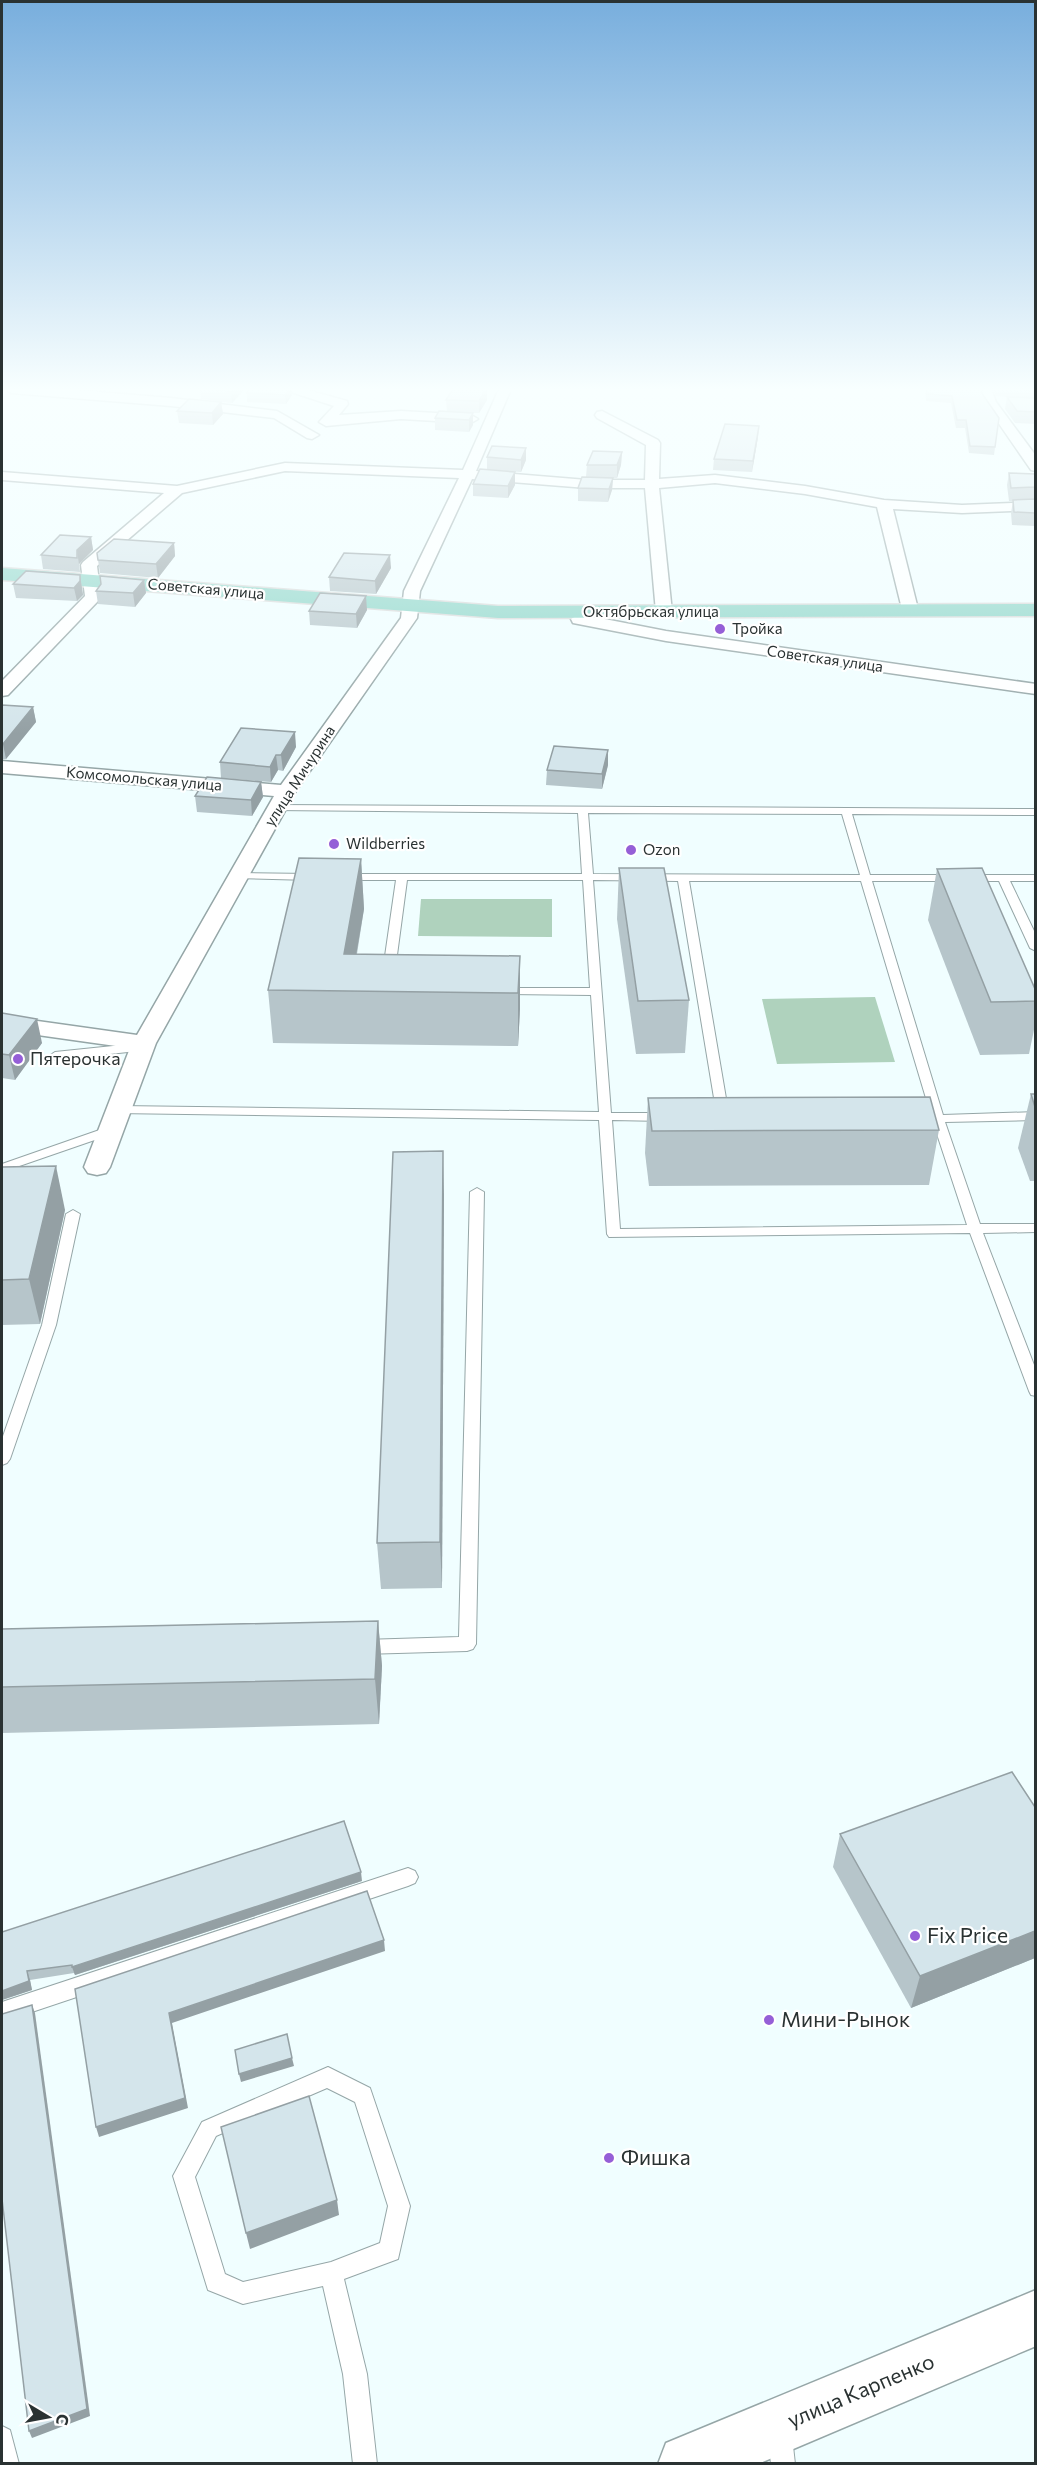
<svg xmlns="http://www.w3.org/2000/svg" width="1037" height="2465" viewBox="0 0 1037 2465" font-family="Commissioner,sans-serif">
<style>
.green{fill:#afd2bd}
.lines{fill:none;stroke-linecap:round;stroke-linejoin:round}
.service-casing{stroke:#95a6a7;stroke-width:2}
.minor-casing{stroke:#95a6a7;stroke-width:3}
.secondary-casing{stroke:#95a6a7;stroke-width:3}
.primary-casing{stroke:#d9dada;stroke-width:3}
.service{fill:#fff;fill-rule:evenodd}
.minor{fill:#fff;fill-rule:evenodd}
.secondary{fill:#fff;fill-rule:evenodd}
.primary{fill:#8cd5c8;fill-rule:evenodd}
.wall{fill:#b6c5ca}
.shaded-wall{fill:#94a0a4}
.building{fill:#d4e5eb;stroke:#94a0a4;stroke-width:1.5}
.poi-dot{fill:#955fd7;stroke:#fff;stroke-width:2}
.labels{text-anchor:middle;stroke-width:4.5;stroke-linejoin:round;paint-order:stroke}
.far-street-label{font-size:15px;fill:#2a3232;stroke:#fff}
.far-poi-label{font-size:15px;fill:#2a3232;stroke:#fff;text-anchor:start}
.poi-label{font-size:18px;fill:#2a3232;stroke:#fff;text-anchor:start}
.near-poi-label{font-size:21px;fill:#2a3232;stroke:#fff;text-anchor:start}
.near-street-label{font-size:21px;fill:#2a3232;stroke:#fff}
</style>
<rect width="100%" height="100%" fill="#f0feff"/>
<!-- green -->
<g class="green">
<polygon points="421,899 552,899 552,937 418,936"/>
<polygon points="875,997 895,1062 777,1064 762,999"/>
</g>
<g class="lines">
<defs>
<g id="service">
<path d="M 277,805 L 1036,809 L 1036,815 L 852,814 L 870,875 L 1036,875 L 1036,881 L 1010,881 L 1036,935 L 1036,951 L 1030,948 L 999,881 L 872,881 L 943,1115 L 1036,1112 L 1036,1120 L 945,1122 L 980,1224 L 1036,1224 L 1036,1232 L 983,1233 L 1036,1370 L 1036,1396 L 1031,1395 L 1029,1391 L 970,1233 L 609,1237 L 607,1234 L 599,1120 L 115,1113 L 113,1110 L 119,1106 L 599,1112 L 591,995 L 503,994 L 497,991 L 503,988 L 590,988 L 583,880 L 407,880 L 395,970 L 389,973 L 383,970 L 396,880 L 345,880 L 340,877 L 345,874 L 582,874 L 578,813 L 274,810 L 272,808 ZM 588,813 L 842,814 L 860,875 L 593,874 ZM 593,880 L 678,881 L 717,1116 L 723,1120 L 729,1116 L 689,881 L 861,881 L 931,1115 L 918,1115 L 912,1119 L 918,1123 L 933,1122 L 967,1225 L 620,1229 L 612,1120 L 664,1121 L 670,1117 L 664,1113 L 611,1113 Z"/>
<polygon points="238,873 310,874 315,877 310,880 234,878 233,876"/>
<polygon points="142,1043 148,1047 146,1050 55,1060 49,1056 55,1052"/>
<polygon points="111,1126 117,1130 115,1133 2,1172 2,1164"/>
<polygon points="477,1188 484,1192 476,1644 473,1649 467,1651 363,1654 357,1652 354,1647 357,1642 363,1640 459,1637 470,1192"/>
<polygon points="73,1210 80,1214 56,1325 10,1459 7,1463 2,1465 2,1439 42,1325 66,1214"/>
<polygon points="408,1868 415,1871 418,1877 415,1883 408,1886 2,2022 2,2002"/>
<path d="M 328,2067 L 370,2088 L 410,2206 L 398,2259 L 344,2279 L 367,2374 L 377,2464 L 353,2464 L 343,2374 L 323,2286 L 243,2304 L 208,2290 L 173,2176 L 202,2122 ZM 327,2088 L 355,2102 L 388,2206 L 380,2243 L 331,2262 L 243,2282 L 225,2274 L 195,2177 L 216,2136 Z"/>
<polygon points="780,2425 788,2429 792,2437 795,2464 771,2464 768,2437 772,2429"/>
<polygon points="2,2426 10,2430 19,2464 2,2464"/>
</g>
<g id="minor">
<polygon points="5,389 63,389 171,398 277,411 319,435 312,439 307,438 274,418 171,406 11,393"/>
<polygon points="282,389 304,389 347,401 348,404 339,415 401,411 471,415 478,419 471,423 401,419 326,426 319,422 334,406"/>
<polygon points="499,389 511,389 476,471 587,480 645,480 646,445 597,418 595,415 597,412 602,411 658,440 660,443 659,479 715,475 805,486 884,500 962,505 1036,502 1036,510 962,513 893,509 918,609 910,614 902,609 877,507 805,494 715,483 659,488 672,612 664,617 656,612 645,488 587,488 472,479 420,591 417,618 296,791 156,1043 110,1167 106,1173 97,1175 88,1173 84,1167 130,1048 2,1030 2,1016 137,1035 274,796 2,773 2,761 281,785 401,618 404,591 459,478 285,471 182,493 97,566 101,597 99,600 8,695 2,696 2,681 85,596 81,565 83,562 164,493 2,480 2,472 177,486 285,463 463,470"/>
<polygon points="979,389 991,389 996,402 1036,456 1036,471 1031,470 984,402"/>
<polygon points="579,614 666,631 1036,684 1036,694 666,641 573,623 571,619"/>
</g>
<polygon id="secondary" points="1036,2290 1036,2346 758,2464 658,2464 666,2443"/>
<polygon id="primary" points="2,568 498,606 1036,604 1036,616 498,618 2,580"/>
</defs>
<!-- service casing -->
<use href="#service" class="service-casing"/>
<!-- minor casing -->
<use href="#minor" class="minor-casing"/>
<!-- secondary casing -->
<use href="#secondary" class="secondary-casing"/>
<!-- primary casing -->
<use href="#primary" class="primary-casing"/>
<!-- service -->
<use href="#service" class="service"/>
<!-- minor -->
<use href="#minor" class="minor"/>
<!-- secondary -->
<use href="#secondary" class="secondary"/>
<!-- primary -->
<use href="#primary" class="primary"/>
</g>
<!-- wall -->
<g class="wall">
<polygon points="200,389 244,389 244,390 232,403 201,399"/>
<polygon points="487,389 487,400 479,413 473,413 473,425 469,432 435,430 435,418 447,411 446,400"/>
<polygon points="925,389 981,389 983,395 999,418 994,455 969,453 965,428 956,428 951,403 926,401"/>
<polygon points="993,389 1035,389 1035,398 996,396"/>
<polygon points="247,393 292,395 286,404 247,402"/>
<polygon points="1007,397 1035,398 1035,424 1015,423 1005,409"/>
<polygon points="221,402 223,414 213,425 179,423 177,411"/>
<polygon points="758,437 752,472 713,470 714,459"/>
<polygon points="622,452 621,465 617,478 613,478 612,490 608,502 578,501 578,488 586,477 587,465"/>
<polygon points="487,457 526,460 521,472 487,470"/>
<polygon points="515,472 515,485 508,498 473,496 473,484"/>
<polygon points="1009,473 1035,479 1034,499 1035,499 1035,526 1012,525 1011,513 1013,501 1009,501 1007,485"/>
<polygon points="91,537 93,550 79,564 80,572 43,569 41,555"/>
<polygon points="174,543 175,556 158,578 100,573 98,560"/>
<polygon points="391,568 376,594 330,591 329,577"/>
<polygon points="80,575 83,595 77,601 16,598 13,584"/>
<polygon points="144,580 146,593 135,607 98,604 96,591"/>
<polygon points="367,610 357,628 310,625 309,611"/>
<polygon points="2,705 33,707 36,722 6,759 2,759"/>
<polygon points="296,747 283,771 278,770 271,782 221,778 220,762"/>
<polygon points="608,750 608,765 602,789 546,785 547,770"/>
<polygon points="261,782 263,797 252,816 197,812 195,796"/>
<polygon points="361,859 364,909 357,954 520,956 520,1009 518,1046 273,1043 268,990"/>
<polygon points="619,868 689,1000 685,1053 636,1054 617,919"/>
<polygon points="937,869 1035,989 1035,1025 1029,1054 980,1055 928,920"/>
<polygon points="2,1013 42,1043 15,1080 2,1078"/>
<polygon points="1031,1094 1035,1094 1035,1181 1030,1181 1018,1148"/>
<polygon points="648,1098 939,1130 929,1185 649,1186 645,1153"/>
<polygon points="2,1167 65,1210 40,1324 2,1325"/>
<polygon points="444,1195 442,1588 381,1589 377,1543"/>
<polygon points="378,1621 382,1666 379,1724 2,1733 2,1629"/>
<polygon points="1035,1807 1035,1958 911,2008 833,1867 840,1834"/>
<polygon points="362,1881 75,1975 74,1973 30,1980 32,1990 2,2000 2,1932"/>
</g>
<!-- shaded-wall -->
<g class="shaded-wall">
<polygon points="233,389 244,389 244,390 232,403 231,392"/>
<polygon points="289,389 292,389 292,395 286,404 285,395"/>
<polygon points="487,389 487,400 479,413 479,401"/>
<polygon points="221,402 223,414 213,425 212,413"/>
<polygon points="473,413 473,425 469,432 469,420"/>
<polygon points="759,426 758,437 752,472 753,461"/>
<polygon points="526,448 526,460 521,472 521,460"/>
<polygon points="622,452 621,465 617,478 617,465"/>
<polygon points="515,472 515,485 508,498 508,486"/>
<polygon points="613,478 612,490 608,502 609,489"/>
<polygon points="91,537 93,550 79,564 80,572 77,550"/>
<polygon points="174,543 175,556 158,578 156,564"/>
<polygon points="390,555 391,568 376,594 375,581"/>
<polygon points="80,575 83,595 77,601 74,588"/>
<polygon points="144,580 146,593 135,607 133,593"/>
<polygon points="366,596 367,610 357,628 356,614"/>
<polygon points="33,707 36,722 6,759 3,744"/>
<polygon points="295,732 296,747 283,771 281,755"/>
<polygon points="608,750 608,765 602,789 602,774"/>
<polygon points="276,755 278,770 271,782 270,767"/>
<polygon points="261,782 263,797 252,816 251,800"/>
<polygon points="361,859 364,909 350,991 344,954"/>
<polygon points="520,956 520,1009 518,1046 518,993"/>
<polygon points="37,1019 42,1043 15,1080 9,1055"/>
<polygon points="443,1151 444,1195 442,1588 440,1542"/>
<polygon points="56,1166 65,1210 40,1324 29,1279"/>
<polygon points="378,1621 382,1666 379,1724 375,1679"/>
<polygon points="361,1872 362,1881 75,1975 72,1967"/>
<polygon points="1035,1931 1035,1958 911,2008 920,1976"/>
<polygon points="384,1940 385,1951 172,2023 188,2108 99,2137 96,2127 169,2013"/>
<polygon points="27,1971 30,1980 32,1990 2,2000 2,1991"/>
<polygon points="32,2005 35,2013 90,2416 32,2438 29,2431"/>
<polygon points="292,2058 294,2066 241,2082 239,2074"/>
<polygon points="337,2200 339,2215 250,2249 246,2233"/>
</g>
<!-- building -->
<g class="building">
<polygon points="214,389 233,389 231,392"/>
<polygon points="249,389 289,389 285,395 247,393"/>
<polygon points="453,389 486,389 479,401 446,400"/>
<polygon points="926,389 981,389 983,395 999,418 995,447 970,446 966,420 957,420 952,396 927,394"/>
<polygon points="1016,389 1035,389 1035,391"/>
<polygon points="1007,397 1035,398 1035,412 1017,411"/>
<polygon points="189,399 221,402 212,413 177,411"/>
<polygon points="439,411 473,413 469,420 435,418"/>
<polygon points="725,424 759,426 753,461 714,459"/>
<polygon points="492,446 526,448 521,460 487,457"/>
<polygon points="593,451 622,452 617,465 587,465"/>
<polygon points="480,469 515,472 508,486 473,484"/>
<polygon points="1009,473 1035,474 1035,487 1011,488"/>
<polygon points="582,477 613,478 609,489 578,488"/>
<polygon points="1035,499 1035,513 1014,512 1013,500"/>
<polygon points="60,535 91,537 77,550 77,558 41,555"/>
<polygon points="114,539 174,543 156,564 98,560 97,553"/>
<polygon points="344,553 390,555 375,581 329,577"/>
<polygon points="26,571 80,575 80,581 74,588 13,584"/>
<polygon points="100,576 144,580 133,593 96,591 101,584"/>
<polygon points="320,593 366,596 356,614 309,611"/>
<polygon points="2,705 33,707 3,744 2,744"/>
<polygon points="241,728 295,732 281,755 276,755 270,767 220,762"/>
<polygon points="554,746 608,750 602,774 547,770"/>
<polygon points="207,777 261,782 251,800 195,796"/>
<polygon points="299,858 361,859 344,954 520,956 518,993 268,990"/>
<polygon points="619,868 664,868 689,1000 638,1001"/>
<polygon points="982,868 1035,989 1035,1001 991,1002 937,869"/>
<polygon points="2,1013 37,1019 9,1055 2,1054"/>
<polygon points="1031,1094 1035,1094 1035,1107"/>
<polygon points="930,1097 939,1130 652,1131 648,1098"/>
<polygon points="443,1151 440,1542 377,1543 393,1152"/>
<polygon points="56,1166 29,1279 2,1280 2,1167"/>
<polygon points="378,1621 375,1679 2,1687 2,1629"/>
<polygon points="1012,1772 1035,1807 1035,1931 920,1976 840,1834"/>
<polygon points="344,1821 361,1872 72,1967 72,1965 27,1971 29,1981 2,1991 2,1932"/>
<polygon points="367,1891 384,1940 169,2013 185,2098 96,2127 75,1989"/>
<polygon points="32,2005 87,2409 29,2431 2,2199 2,2014"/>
<polygon points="287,2034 292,2058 239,2074 235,2050"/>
<polygon points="309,2096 337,2200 246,2233 221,2127"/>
</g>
<!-- sky -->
<linearGradient id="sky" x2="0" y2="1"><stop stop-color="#78aedd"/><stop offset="0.53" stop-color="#f8ffff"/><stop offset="1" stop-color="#f8ffff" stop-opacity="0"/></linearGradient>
<rect width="1037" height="735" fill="url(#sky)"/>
<!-- markers -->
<g class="poi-dot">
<circle cx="720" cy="629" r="6"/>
<circle cx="334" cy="844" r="6"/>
<circle cx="631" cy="850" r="6"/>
<circle cx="18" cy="1059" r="6"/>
<circle cx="915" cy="1936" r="6"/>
<circle cx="769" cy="2020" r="6"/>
<circle cx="609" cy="2158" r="6"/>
</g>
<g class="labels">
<!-- far-street labels -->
<g class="far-street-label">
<text transform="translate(206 589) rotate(5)" y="5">Советская улица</text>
<text x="651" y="617">Октябрьская улица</text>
<text transform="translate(825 659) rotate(8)" y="5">Советская улица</text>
<text transform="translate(300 776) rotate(-57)" y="5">улица Мичурина</text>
<text transform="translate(144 779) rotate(5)" y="5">Комсомольская улица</text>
</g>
<!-- far-poi labels -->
<g class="far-poi-label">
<text x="732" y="634">Тройка</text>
<text x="346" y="849">Wildberries</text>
<text x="643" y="855">Ozon</text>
</g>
<!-- poi labels -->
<g class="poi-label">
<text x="30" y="1065">Пятерочка</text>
</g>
<!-- near-poi labels -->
<g class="near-poi-label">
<text x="927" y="1943">Fix Price</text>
<text x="781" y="2027">Мини-Рынок</text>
<text x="621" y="2165">Фишка</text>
</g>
<!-- near-street labels -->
<g class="near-street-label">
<text transform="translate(861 2391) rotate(-23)" y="7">улица Карпенко</text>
</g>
</g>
<!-- border -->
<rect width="1037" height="2465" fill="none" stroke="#2a3232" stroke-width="6"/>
<!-- north arrow -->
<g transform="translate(48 2417) rotate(100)" stroke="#ffffff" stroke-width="4.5" paint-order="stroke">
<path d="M0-4.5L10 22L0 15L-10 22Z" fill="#2a3232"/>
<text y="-9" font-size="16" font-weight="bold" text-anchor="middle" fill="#2a3232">С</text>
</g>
</svg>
